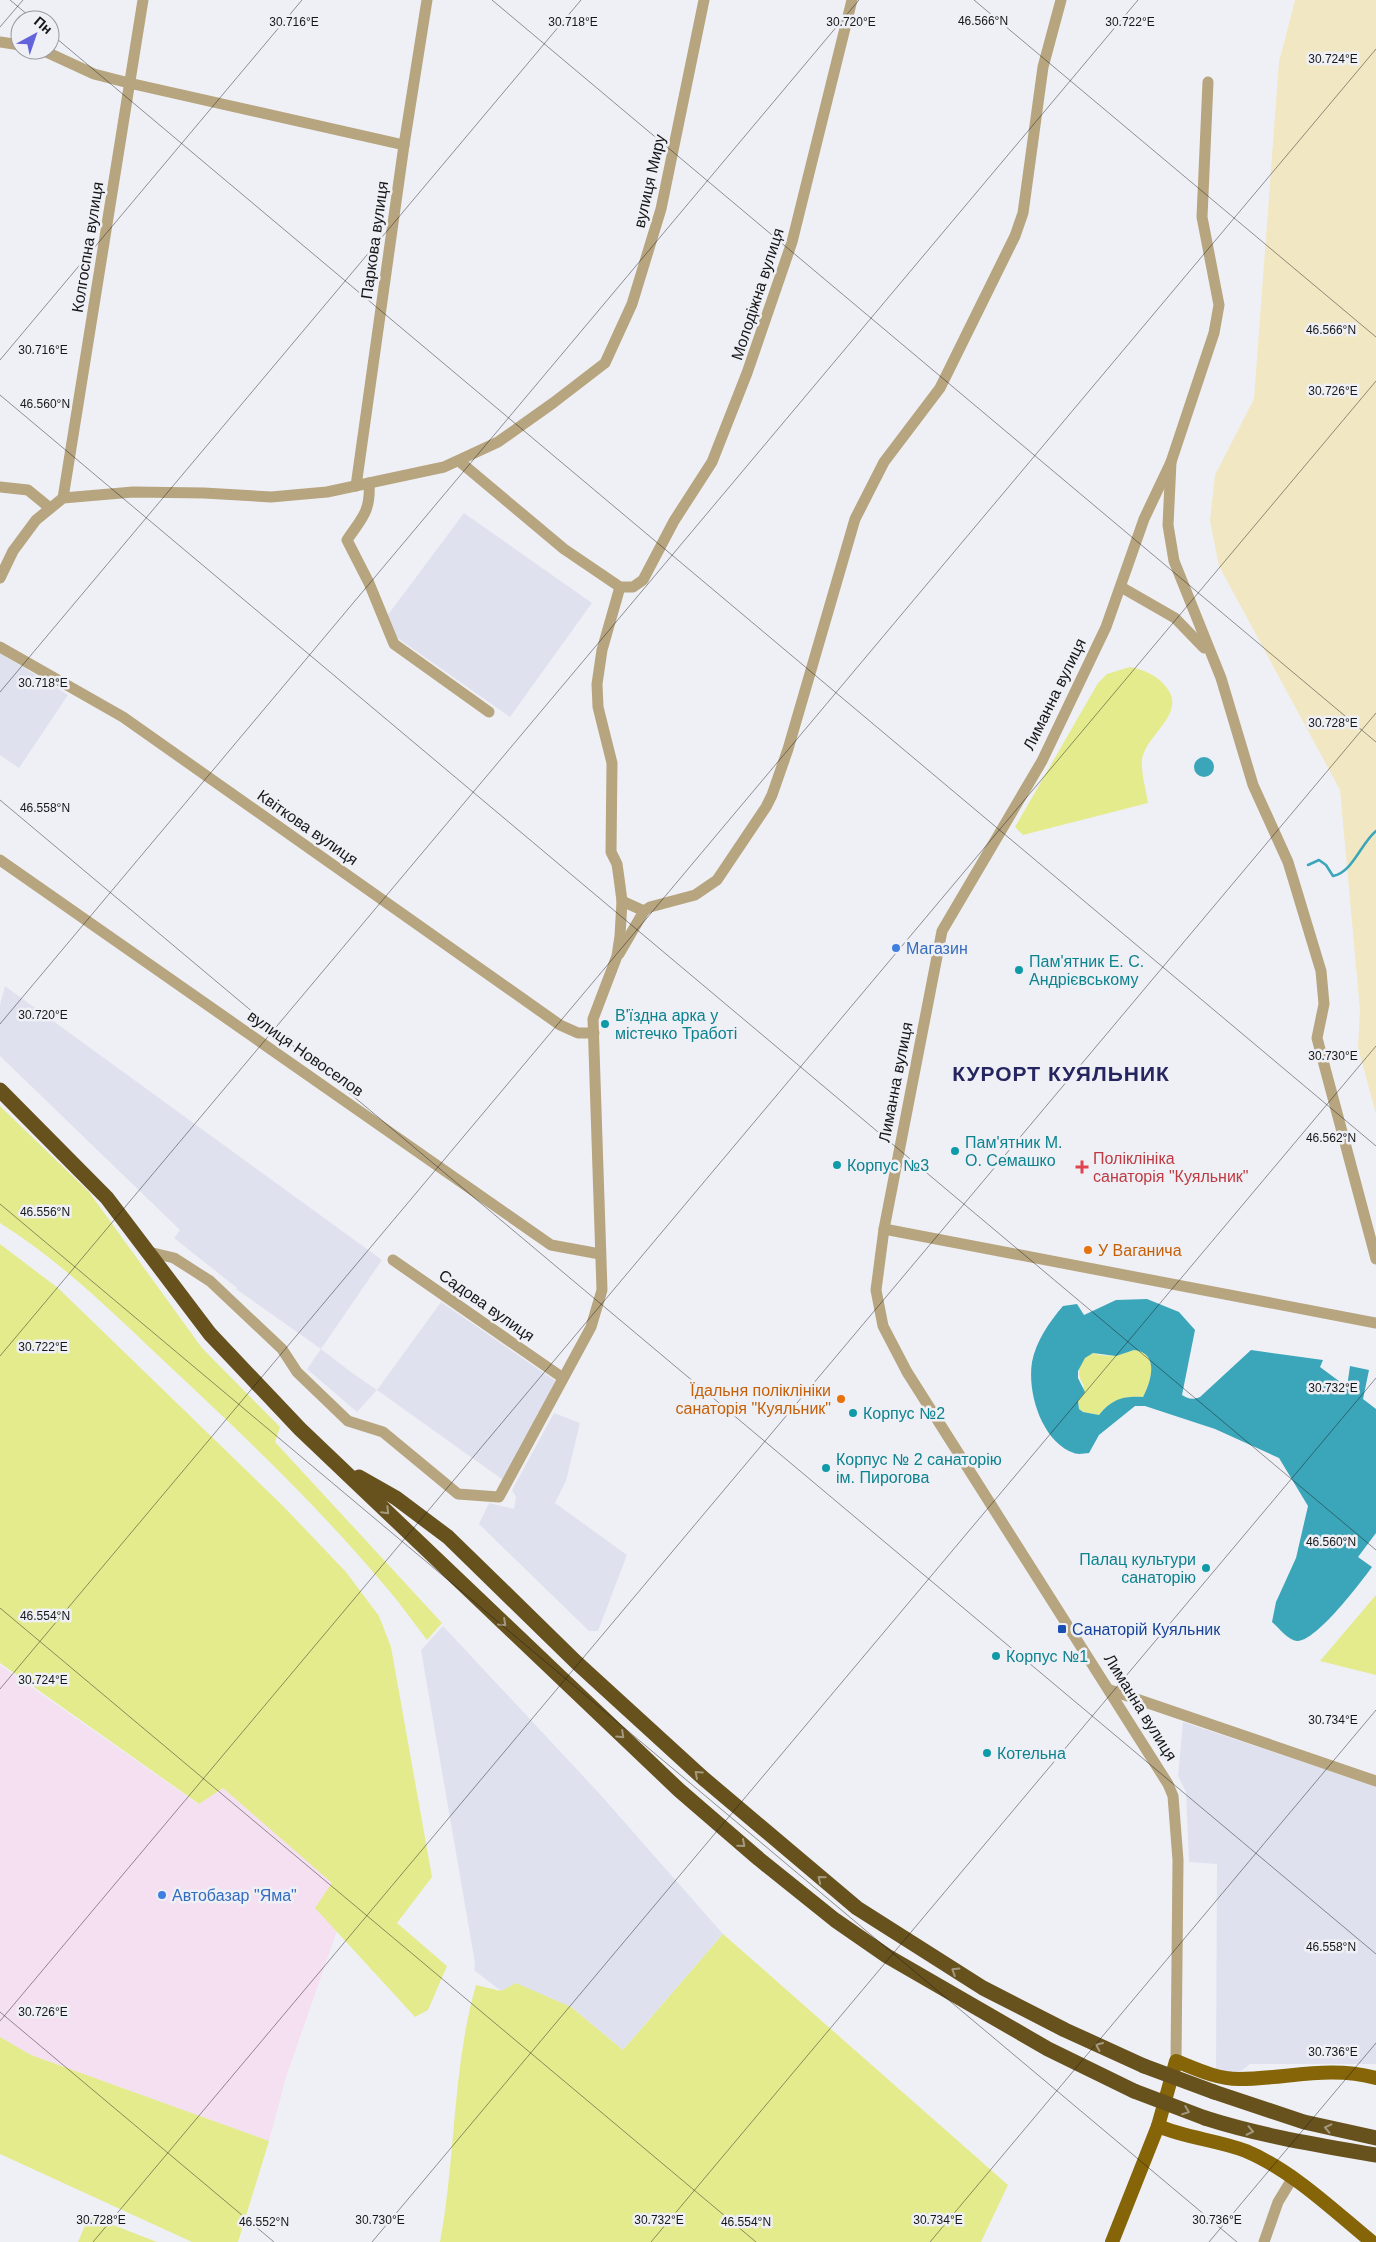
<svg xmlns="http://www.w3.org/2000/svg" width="1376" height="2242" viewBox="0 0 1376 2242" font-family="Helvetica,sans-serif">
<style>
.commercial{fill:#f4e0f0}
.built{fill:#dfe2ee}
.green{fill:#e4eb8d}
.sand{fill:#f1e7c2}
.water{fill:#3ba6b9;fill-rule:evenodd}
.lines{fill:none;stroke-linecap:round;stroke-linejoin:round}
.stream{stroke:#3ba6b9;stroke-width:2.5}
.minor{stroke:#b7a57f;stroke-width:11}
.major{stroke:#856507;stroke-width:14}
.highway{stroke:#67521e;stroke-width:15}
.highway-bridge{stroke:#67521e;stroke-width:15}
.oneway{stroke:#a4997f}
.ticks{fill:none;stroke:#161719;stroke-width:1;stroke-opacity:0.45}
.shop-dot{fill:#3f7fe0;stroke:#eff0f6;stroke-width:2}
.culture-dot{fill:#0f9aa8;stroke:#eff0f6;stroke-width:2}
.health-dot{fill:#e0444e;stroke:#eff0f6;stroke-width:2}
.food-dot{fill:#e8710a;stroke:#eff0f6;stroke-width:2}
.transit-dot{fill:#1a4fb4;stroke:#eff0f6;stroke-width:2}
.labels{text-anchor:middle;stroke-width:5;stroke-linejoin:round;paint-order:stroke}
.street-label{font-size:16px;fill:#161719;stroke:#eff0f6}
.shop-label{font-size:16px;fill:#366cbe;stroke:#eff0f6;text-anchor:start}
.culture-label{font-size:16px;fill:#0d838f;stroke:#eff0f6;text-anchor:start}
.health-label{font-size:16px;fill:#be3a42;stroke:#eff0f6;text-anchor:start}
.food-label{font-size:16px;fill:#c56008;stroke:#eff0f6;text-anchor:start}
.transit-label{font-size:16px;fill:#164399;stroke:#eff0f6;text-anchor:start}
.district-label{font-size:21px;font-weight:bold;letter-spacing:1px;fill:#25255f;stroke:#eff0f6}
.ticks-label{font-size:12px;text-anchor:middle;fill:#161719;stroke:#eff0f6;stroke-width:5;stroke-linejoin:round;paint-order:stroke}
</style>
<rect width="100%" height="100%" fill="#eff0f6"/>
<!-- commercial -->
<polygon class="commercial" points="0,1665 198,1804 223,1788 333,1883 316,1908 337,1931 286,2077 269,2141 31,2055 0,2037"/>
<!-- built -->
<g class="built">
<polygon points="464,513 592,603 510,717 396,637 387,616"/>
<polygon points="0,653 68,695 19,768 0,755"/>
<polygon points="5,986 382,1260 321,1349 351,1372 377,1390 441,1302 557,1382 503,1480 377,1390 357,1412 307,1369 321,1349 236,1289 237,1288 174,1238 180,1230 0,1056 0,1005"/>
<polygon points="554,1413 580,1423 566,1481 555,1503 627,1555 598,1631 589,1631 479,1524 489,1503 514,1509 516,1497 512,1490"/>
<polygon points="443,1626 598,1792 723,1934 623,2050 571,2007 501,1991 474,1970 475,1963 421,1650"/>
<polygon points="1183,1722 1376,1786 1376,2064 1250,2064 1240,2072 1216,2072 1217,1864 1189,1862 1186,1792 1178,1776"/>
</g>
<!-- green -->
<g class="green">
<path d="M 1130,667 C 1145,670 1158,676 1167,688 C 1187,714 1145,735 1142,760 C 1141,773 1146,790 1148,803 L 1023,835 L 1015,827 L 1098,683 L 1107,674 Z"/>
<path d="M 0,1106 L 89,1192 L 202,1348 L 280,1427 L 275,1442 L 442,1623 L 427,1640 C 413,1622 400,1603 385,1586 C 318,1506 241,1433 165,1362 C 112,1312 62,1262 0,1223 Z"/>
<polygon points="0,1244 58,1288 283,1506 346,1572 379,1616 391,1647 432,1877 397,1923 447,1966 428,2010 415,2017 315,1908 332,1883 223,1788 199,1804 0,1663"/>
<path d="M 1134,1350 C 1160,1353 1151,1382 1143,1397 C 1125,1396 1110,1400 1099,1415 L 1083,1412 L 1079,1409 L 1078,1401 L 1084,1386 C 1075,1373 1078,1359 1093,1353 C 1109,1358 1118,1355 1134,1350 Z"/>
<polygon points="1376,1595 1376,1675 1320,1661"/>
<path d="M 723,1934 L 1008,2185 L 981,2242 L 440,2242 C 456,2157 452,2068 476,1985 L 501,1991 L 516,1983 L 571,2007 L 623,2050 Z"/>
<polygon points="0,2037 31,2055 269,2141 238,2242 192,2242 0,2154"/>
<polygon points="89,2216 90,2216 157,2242 78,2242"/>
</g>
<!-- sand -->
<polygon class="sand" points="1295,0 1376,0 1376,1114 1358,1048 1360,1010 1340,790 1219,566 1210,521 1215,475 1254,399 1279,62"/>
<!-- water -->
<g class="water">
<circle cx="1204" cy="767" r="10"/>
<path d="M 1147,1299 L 1179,1312 L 1195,1330 L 1182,1395 C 1188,1399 1193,1400 1200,1397 L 1251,1350 L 1323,1360 L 1320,1367 L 1347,1387 L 1350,1366 L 1369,1370 L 1363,1399 L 1376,1409 L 1376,1533 L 1358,1557 L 1372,1567 C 1361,1582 1316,1642 1297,1641 C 1288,1640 1279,1628 1272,1622 L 1276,1602 L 1296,1558 L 1308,1506 L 1279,1458 L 1215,1429 L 1145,1406 L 1135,1406 L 1099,1435 L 1089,1453 C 1085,1453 1078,1455 1074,1453 C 1042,1442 1027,1393 1032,1362 C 1036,1341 1050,1321 1063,1306 L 1077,1304 L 1084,1315 L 1116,1300 ZM 1134,1350 C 1160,1353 1151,1382 1143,1397 C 1123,1396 1112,1399 1099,1415 L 1083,1412 L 1079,1409 L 1078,1401 L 1085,1392 L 1078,1378 L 1078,1371 L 1085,1358 L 1093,1353 L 1116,1356 Z"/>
</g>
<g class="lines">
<!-- stream -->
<path class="stream" d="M 1308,865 L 1319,860 L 1326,865 L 1333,876 C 1353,872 1361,843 1376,831"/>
<!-- minor -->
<g class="minor">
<polyline points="0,42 20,45"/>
<polyline points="42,50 94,74 129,83 404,145"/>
<polyline points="1208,82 1202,217 1219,305 1214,333 1171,462 1168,525 1174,561 1221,678 1253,785 1288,862 1321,971 1324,1004 1317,1038 1376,1259"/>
<polyline points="459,461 564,549 620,587 633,587 643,580 674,521 712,462 747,373 792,242 852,0"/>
<polyline points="1171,462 1144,519 1106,627 1042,761 942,931 884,1229 876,1290 883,1326 907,1372 1168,1784 1173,1796 1178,1860 1176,2061"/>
<path d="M 369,483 C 371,511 362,518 347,540 L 369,583 L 394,644 L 489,712"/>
<polyline points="356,486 404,145 427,0"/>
<polyline points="0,487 28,490 50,508"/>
<polyline points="63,498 143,0"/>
<polyline points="0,578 13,551 36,520 63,498 133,492 204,493 271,497 327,492 444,467 498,442 553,403 605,363 632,304 661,209 704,0"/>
<polyline points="1121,587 1175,618 1204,648"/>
<polyline points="0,647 123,717 560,1025 578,1033 594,1033"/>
<polyline points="0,860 551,1245 600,1254"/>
<polyline points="622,901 644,911"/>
<polyline points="619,954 644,911 650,907 695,895 717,880 766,807 772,795 788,749 855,519 884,462 940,388 1015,236 1023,213 1043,67 1061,0"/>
<polyline points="884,1229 1376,1323"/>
<polyline points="149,1252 174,1258 210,1281 282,1349 297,1372 348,1421 383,1432 458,1494 499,1497 591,1327 602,1290 593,1019 617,956 620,936 622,901 619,878 617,864 611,852 612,763 598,707 597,684 602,650 620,587"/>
<polyline points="393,1260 563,1378"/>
<polyline points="1110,1690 1376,1781"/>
<polyline points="1264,2242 1278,2202 1292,2179"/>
</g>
<!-- major -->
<g class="major">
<path d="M 1158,2126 C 1186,2138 1217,2140 1246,2151 C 1293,2171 1333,2210 1372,2242"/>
<path d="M 1112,2242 L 1158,2126 L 1176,2061 C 1196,2069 1217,2079 1239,2079 C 1286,2079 1329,2065 1376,2078"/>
</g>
<!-- highway -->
<g class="highway">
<polyline points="0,1090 107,1198 210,1334 300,1429 679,1790 759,1859 835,1920 887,1956 1048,2049 1134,2091"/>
<polyline points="359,1477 396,1498 448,1537 576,1662 703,1778 857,1908 983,1988 1065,2030 1144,2066"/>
<polyline points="1214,2092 1304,2122 1376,2138"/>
<path d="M 1205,2118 C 1261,2136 1318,2145 1376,2155"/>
</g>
<!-- highway-bridge -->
<g class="highway-bridge">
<polyline points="1144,2066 1214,2092"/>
<polyline points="1134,2091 1205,2118"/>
</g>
</g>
<!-- one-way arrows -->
<defs><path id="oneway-chevron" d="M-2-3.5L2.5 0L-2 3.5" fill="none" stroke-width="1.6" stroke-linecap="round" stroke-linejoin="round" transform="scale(1.25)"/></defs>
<g class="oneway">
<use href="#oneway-chevron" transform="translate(386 1511) rotate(45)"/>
<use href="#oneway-chevron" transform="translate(503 1623) rotate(43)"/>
<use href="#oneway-chevron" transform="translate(621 1735) rotate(43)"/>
<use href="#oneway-chevron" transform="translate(698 1774) rotate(-138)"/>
<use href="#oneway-chevron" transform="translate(742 1844) rotate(41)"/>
<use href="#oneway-chevron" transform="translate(821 1879) rotate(-141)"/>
<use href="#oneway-chevron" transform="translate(955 1971) rotate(-148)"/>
<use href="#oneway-chevron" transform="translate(1099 2046) rotate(-156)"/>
<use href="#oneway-chevron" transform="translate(1186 2111) rotate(21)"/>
<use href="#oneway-chevron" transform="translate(1328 2128) rotate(-167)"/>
<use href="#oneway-chevron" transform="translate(1250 2131) rotate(12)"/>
</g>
<!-- ticks -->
<path class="ticks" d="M 10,0 L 34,20M 492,0 L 1376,742M 974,0 L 1376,337M 0,27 L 23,0M 50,33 L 1376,1146M 0,360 L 302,0M 0,395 L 1376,1550M 0,692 L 581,0M 0,800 L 1376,1954M 0,1024 L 859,0M 0,1204 L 1237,2242M 0,1356 L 1138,0M 0,1608 L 756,2242M 0,1689 L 1376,49M 0,2012 L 274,2242M 0,2021 L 1376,381M 93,2242 L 1376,713M 372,2242 L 1376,1046M 651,2242 L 1376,1378M 930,2242 L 1376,1710M 1209,2242 L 1376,2043"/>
<!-- markers -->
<g class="shop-dot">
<circle cx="896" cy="948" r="5"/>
<circle cx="162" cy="1895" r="5"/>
</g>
<g class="culture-dot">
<circle cx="1019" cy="970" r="5"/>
<circle cx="605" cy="1024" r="5"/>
<circle cx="955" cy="1151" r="5"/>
<circle cx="837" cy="1165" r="5"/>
<circle cx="853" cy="1413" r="5"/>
<circle cx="826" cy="1468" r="5"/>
<circle cx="1206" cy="1568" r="5"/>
<circle cx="996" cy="1656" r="5"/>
<circle cx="987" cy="1753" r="5"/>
</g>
<path class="health-dot" d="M1079.5 1159.5h5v5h5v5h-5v5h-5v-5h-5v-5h5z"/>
<g class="food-dot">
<circle cx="1088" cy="1250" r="5"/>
<circle cx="841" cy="1399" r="5"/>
</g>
<rect class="transit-dot" x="1057" y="1624" width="10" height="10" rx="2.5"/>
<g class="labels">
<!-- street labels -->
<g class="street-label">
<text transform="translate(649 181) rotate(-77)" y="6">вулиця Миру</text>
<text transform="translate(374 240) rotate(-82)" y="6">Паркова вулиця</text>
<text transform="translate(87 247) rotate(-81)" y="6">Колгоспна вулиця</text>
<text transform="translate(757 294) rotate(-72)" y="6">Молодіжна вулиця</text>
<text transform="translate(1054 694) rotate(-64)" y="6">Лиманна вулиця</text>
<text transform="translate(308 827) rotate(35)" y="6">Квіткова вулиця</text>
<text transform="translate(306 1053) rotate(35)" y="6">вулиця Новоселов</text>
<text transform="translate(895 1082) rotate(-79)" y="6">Лиманна вулиця</text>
<text transform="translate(487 1305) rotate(35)" y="6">Садова вулиця</text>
<text transform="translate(1141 1707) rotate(58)" y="6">Лиманна вулиця</text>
</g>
<!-- shop labels -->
<g class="shop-label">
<text x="906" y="954">Магазин</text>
<text x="172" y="1901">Автобазар "Яма"</text>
</g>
<!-- culture labels -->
<g class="culture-label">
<text x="1029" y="967">Пам'ятник Е. С.<tspan x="1029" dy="18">Андрієвському</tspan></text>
<text x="615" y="1021">В'їздна арка у<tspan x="615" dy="18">містечко Тработі</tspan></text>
<text x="965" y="1148">Пам'ятник М.<tspan x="965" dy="18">О. Семашко</tspan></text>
<text x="847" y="1171">Корпус №3</text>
<text x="863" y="1419">Корпус №2</text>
<text x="836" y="1465">Корпус № 2 санаторію<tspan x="836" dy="18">ім. Пирогова</tspan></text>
<text x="1196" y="1565" text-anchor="end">Палац культури<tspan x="1196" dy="18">санаторію</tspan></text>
<text x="1006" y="1662">Корпус №1</text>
<text x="997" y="1759">Котельна</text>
</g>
<!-- health labels -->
<g class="health-label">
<text x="1093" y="1164">Поліклініка<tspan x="1093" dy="18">санаторія "Куяльник"</tspan></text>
</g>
<!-- food labels -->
<g class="food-label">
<text x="1098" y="1256">У Ваганича</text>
<text x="831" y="1396" text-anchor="end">Їдальня поліклініки<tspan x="831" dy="18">санаторія "Куяльник"</tspan></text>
</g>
<!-- transit labels -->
<g class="transit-label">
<text x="1072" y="1635">Санаторій Куяльник</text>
</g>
<!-- district labels -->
<g class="district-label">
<text x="1061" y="1081">КУРОРТ КУЯЛЬНИК</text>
</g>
</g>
<g class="ticks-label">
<text x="983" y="25">46.566°N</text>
<text x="294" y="26">30.716°E</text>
<text x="573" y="26">30.718°E</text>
<text x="851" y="26">30.720°E</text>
<text x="1130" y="26">30.722°E</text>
<text x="1333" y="63">30.724°E</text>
<text x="1331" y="334">46.566°N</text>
<text x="43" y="354">30.716°E</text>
<text x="1333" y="395">30.726°E</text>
<text x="45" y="408">46.560°N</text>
<text x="43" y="687">30.718°E</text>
<text x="1333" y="727">30.728°E</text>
<text x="45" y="812">46.558°N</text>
<text x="43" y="1019">30.720°E</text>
<text x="1333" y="1060">30.730°E</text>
<text x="1331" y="1142">46.562°N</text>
<text x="45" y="1216">46.556°N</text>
<text x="43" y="1351">30.722°E</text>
<text x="1333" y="1392">30.732°E</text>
<text x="1331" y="1546">46.560°N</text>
<text x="45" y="1620">46.554°N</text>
<text x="43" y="1684">30.724°E</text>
<text x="1333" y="1724">30.734°E</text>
<text x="1331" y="1951">46.558°N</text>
<text x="43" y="2016">30.726°E</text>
<text x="1333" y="2056">30.736°E</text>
<text x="101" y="2224">30.728°E</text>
<text x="380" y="2224">30.730°E</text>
<text x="659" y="2224">30.732°E</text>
<text x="938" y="2224">30.734°E</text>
<text x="1217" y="2224">30.736°E</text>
<text x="264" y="2226">46.552°N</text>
<text x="746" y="2226">46.554°N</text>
</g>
<!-- north arrow -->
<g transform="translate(35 35) rotate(40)"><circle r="24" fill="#eff0f6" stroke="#98999e"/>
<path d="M0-4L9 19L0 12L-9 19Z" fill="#6363dc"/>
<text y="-8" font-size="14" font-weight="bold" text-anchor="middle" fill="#161719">Пн</text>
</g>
</svg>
